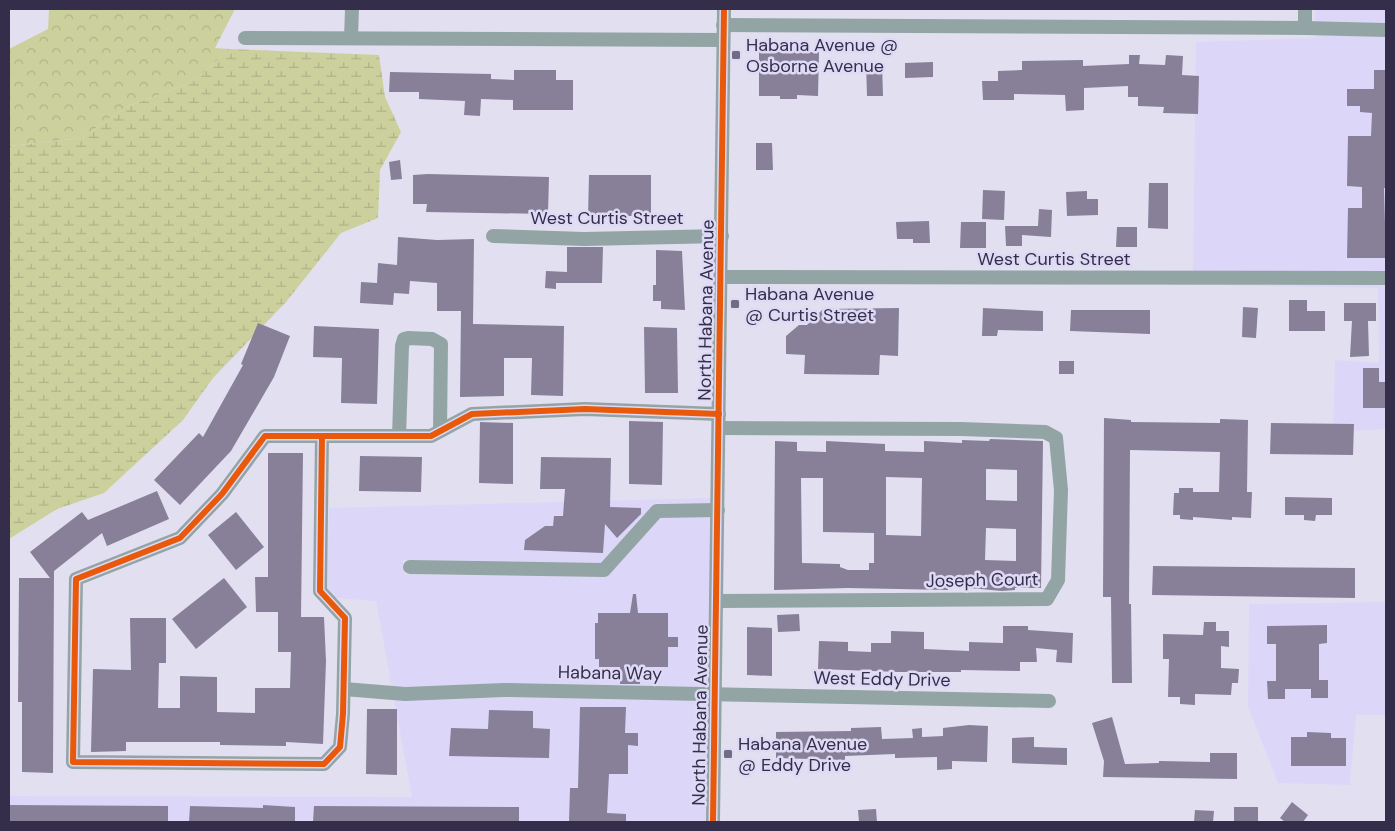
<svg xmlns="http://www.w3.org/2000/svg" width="1395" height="831" viewBox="0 0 1395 831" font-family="'DM Sans',sans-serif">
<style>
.built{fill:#dcd7f8}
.forest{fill:url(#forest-crowns)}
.wetland{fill:url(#wetland-marsh)}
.building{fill:#878098;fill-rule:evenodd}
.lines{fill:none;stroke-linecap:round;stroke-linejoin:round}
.minor{stroke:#93a4a5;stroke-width:14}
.cycleway-casing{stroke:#dedaf6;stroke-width:9}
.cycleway{stroke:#e8590c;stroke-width:6}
.poi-dot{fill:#716c84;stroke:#dedaf6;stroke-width:2}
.labels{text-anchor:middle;stroke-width:5;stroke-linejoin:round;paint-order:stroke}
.poi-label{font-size:18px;fill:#342e4a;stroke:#dedaf6;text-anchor:start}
.street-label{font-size:18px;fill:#342e4a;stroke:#dedaf6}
</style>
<defs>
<pattern id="forest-crowns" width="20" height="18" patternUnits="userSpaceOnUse" patternTransform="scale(1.25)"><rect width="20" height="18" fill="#ccd09c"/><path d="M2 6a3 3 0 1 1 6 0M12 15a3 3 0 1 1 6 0" fill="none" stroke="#b0b388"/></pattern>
<pattern id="wetland-marsh" width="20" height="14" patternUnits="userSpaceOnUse" patternTransform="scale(1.25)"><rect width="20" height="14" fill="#ccd09c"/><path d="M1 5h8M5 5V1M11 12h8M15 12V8" fill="none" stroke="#b0b388"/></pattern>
</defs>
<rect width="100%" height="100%" fill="#e2e0f0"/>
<!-- built -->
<g class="built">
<polygon points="1315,9 1386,9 1386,23 1315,21"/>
<polygon points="1316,35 1386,37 1386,271 1193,271 1196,42 1316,38"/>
<polygon points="1204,285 1386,285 1386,429 1333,432 1335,360 1379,363 1378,288"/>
<polygon points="712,498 712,503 657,503 652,506 601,563 403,560 404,574 604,577 608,575 659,518 712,517 708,687 510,683 399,687 399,701 504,697 708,701 707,822 9,822 9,796 412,797 376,601 336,598 327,589 329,508"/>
<polygon points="1386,602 1386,715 1356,715 1350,785 1278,783 1248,707 1249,604"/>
</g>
<!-- forest -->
<polygon class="forest" points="49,9 235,9 215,48 230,49 193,82 126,107 82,138 9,146 9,49 48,29"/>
<!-- wetland -->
<polygon class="wetland" points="230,49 379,55 385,97 401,132 380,170 378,218 341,233 286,302 213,378 183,420 104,493 57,509 9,539 9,146 82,138 126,107 193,82"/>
<!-- building -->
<g class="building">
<polygon points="759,52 819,52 818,96 797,95 797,99 780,99 780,96 759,96"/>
<polygon points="1129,55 1140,55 1139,64 1165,65 1166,55 1183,56 1182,75 1199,76 1198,114 1163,113 1164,107 1138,106 1138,97 1128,97 1128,86 1084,88 1084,110 1066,111 1065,95 1014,94 1014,100 983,100 982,81 998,81 998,71 1022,70 1022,61 1083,60 1083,66 1129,64"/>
<polygon points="866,62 882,62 883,96 867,96"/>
<polygon points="933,62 933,77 905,78 905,63"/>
<polygon points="514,70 556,70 556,80 573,80 573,110 513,110 513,100 481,99 480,116 464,115 465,101 419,99 419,92 389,92 390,72 491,74 491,79 514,80"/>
<polygon points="1374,70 1386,70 1386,188 1384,188 1386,258 1347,258 1348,208 1362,208 1362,187 1347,186 1348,136 1371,136 1372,113 1360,112 1360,106 1347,106 1347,89 1374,89"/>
<polygon points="756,143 772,143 773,170 756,170"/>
<polygon points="400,160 402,179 391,180 389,162"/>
<polygon points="428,174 549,177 548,214 426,212 427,204 413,204 413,175"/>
<polygon points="589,175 651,175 651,216 588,216"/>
<polygon points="1149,183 1168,183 1168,229 1148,228"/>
<polygon points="983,190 1005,191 1004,220 982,219"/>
<polygon points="1087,191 1087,199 1098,199 1098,215 1067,216 1066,192"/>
<polygon points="1039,209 1052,210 1051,237 1022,235 1022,246 1006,246 1005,226 1038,226"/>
<polygon points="929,221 930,243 913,243 913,239 897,239 896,222"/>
<polygon points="961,222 986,222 986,248 960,248"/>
<polygon points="1117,227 1137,227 1137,247 1116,247"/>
<polygon points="398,237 437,240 474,239 473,324 564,326 563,396 531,395 532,358 504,358 504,396 460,397 461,311 437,311 437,283 410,281 409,294 394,293 393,305 360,303 361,282 377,283 378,263 397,265"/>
<polygon points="567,247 603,247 602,283 556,283 556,289 545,288 546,271 567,272"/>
<polygon points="656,250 682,251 685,310 661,309 661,301 653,301 653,285 656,285"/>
<polygon points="1289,300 1307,300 1307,311 1325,311 1325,331 1289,331"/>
<polygon points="1344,303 1376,303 1376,321 1368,321 1369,356 1350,357 1352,321 1344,321"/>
<polygon points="1243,307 1258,308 1256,338 1242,337"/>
<polygon points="899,308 898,356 880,355 879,375 804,374 805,355 786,354 786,336 799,325 807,325 823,309"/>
<polygon points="983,308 1043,311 1043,331 998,330 997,336 982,336"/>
<polygon points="1071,310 1150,310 1150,334 1070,331"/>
<polygon points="258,323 290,336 274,377 231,451 180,505 154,480 199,433 203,437 243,365 241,364"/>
<polygon points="314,326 379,329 377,404 341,403 342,358 313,357"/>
<polygon points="644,327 677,328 678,393 645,393"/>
<rect x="1059" y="361" width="15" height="13"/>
<polygon points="1363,368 1379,368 1379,382 1386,382 1386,408 1363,408"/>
<polygon points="1104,418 1131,420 1131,422 1220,423 1220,419 1248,420 1247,492 1252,492 1251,518 1232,517 1232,520 1193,517 1193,520 1180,519 1180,515 1173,515 1174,493 1179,493 1179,488 1193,488 1193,492 1219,492 1220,452 1130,450 1129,604 1131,604 1132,683 1112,683 1111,597 1103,597"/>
<polygon points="629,421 663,422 662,485 629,484"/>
<polygon points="480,422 513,423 513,484 479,483"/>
<polygon points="1271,423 1354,424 1353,455 1270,454"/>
<path d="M 990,439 L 1043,441 L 1041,588 L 1015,588 L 1015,590 L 1002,591 L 948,586 L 948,590 L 848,588 L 774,590 L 775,441 L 797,442 L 797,451 L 826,452 L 826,441 L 885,444 L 885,451 L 924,452 L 924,441 L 962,443 L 962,440 L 989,441 ZM 986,469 L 1017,470 L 1017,501 L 986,500 ZM 886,477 L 922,478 L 921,536 L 886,535 ZM 801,478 L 823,478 L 823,532 L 874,533 L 874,563 L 869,563 L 869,570 L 848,570 L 840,567 L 840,564 L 802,563 ZM 986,528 L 1016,529 L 1016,561 L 985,560 Z"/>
<polygon points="268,453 303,453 301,617 324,617 326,661 323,744 286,742 286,746 220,745 220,742 126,742 126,751 91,752 93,669 131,670 130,618 166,618 166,663 159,663 158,708 180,708 180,676 217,677 217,712 255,713 255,688 290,688 291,652 278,652 278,612 256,612 255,577 268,577"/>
<polygon points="360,456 422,457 421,492 359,491"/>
<polygon points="541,457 611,458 610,507 641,508 641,514 617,538 605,524 603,553 524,550 525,540 545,526 553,526 554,516 563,516 565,489 540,489"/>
<polygon points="157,491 169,519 107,546 102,533 54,571 53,773 22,772 22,702 18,702 19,578 50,578 30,552 82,512 88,520"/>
<polygon points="1285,497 1332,498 1332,515 1316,515 1315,521 1304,520 1304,515 1285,515"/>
<polygon points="236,512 264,547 236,570 208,535"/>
<polygon points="1153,566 1355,568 1355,598 1152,595"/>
<polygon points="224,578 247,607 196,649 172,619"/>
<polygon points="633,594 636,594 638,613 668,613 668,637 678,637 678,647 668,647 668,667 640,667 640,684 620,684 620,667 599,667 599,659 595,659 595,623 598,623 598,613 630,613"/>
<polygon points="799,614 800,631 778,632 777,615"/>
<polygon points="1204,622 1216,622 1216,631 1229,631 1229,647 1221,646 1221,668 1239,669 1238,683 1232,683 1231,695 1195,694 1195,705 1180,704 1180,697 1168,697 1169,659 1163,659 1163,634 1203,635"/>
<polygon points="1327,625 1327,643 1319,644 1319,680 1328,680 1328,698 1311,698 1311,689 1285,689 1285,699 1268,699 1267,681 1276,681 1276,644 1267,644 1267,626"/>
<polygon points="1003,626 1028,626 1028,630 1073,633 1072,663 1056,662 1057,650 1036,648 1037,662 1020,662 1020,671 961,670 961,672 899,672 818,669 819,641 848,642 848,651 871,652 871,643 891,643 891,631 924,632 924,649 969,651 969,642 1003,643"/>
<polygon points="747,627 772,628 772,676 747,675"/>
<polygon points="580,707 626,707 625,733 638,733 638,746 628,745 628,774 609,774 607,813 626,814 626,822 569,822 570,788 578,788"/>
<polygon points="367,709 397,709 397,775 366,774"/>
<polygon points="489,710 533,711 533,728 550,729 549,758 449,756 451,728 488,729"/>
<polygon points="1112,717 1125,764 1159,763 1159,761 1210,762 1210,753 1237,753 1237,779 1103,777 1104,761 1092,723"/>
<polygon points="969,725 988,726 987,762 952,761 952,769 937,770 937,757 895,758 895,754 845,756 845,760 776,758 776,732 851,731 851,728 881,727 882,739 913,738 912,729 922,728 922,737 943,736 943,728"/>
<polygon points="1307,732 1331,733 1331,738 1346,738 1346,766 1291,766 1291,737 1307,737"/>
<polygon points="1034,737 1034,747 1067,748 1067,765 1012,763 1012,738"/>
<polygon points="1292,802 1308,815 1303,822 1285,822 1280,818"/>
<polygon points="9,805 168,806 168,822 9,822"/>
<polygon points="263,805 295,807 295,822 189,822 190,806 263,808"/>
<polygon points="314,806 519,807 519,822 313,822"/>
<rect x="1234" y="807" width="24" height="15"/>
<polygon points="876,809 877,822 859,822 858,810"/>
<polygon points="1195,810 1214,811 1213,822 1194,822"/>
</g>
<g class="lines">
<!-- minor -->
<g class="minor">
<polyline points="723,25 1305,28 1386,30"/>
<polyline points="1305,28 1305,9"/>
<polyline points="245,38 723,40"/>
<polyline points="351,38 352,9"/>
<polyline points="493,236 584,239 722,236"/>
<polyline points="721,277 1386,278"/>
<polyline points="322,436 320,591 345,618 343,714 340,747 324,764 73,762 76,579 180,538 222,494 265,436 431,436 472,414 585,409 719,414"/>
<polyline points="399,436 402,346 404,339 408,338 432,339 441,344 440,431"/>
<polyline points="410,567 604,570 657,511 718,510"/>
<polyline points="716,601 1047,599 1058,580 1061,490 1056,438 1045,432 961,429 719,428"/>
<polyline points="344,689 405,694 504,690 1049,701"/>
<polyline points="713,822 724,9"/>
</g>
<defs>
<g id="cycleway">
<polyline points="322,436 320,591 345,618 343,714 340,747 324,764 73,762 76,579 180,538 222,494 265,436 431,436 472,414 585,409 719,414"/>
<polyline points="713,822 724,9"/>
</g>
</defs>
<!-- cycleway casing -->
<use href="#cycleway" class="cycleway-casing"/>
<!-- cycleway -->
<use href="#cycleway" class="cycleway"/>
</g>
<!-- markers -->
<g class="poi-dot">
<rect x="731" y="50" width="10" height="10" rx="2.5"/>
<rect x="730" y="299" width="10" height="10" rx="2.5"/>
<rect x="723" y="749" width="10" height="10" rx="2.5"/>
</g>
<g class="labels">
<!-- poi labels -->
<g class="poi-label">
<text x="746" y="51">Habana Avenue @<tspan x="746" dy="21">Osborne Avenue</tspan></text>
<text x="745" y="300">Habana Avenue<tspan x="745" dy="21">@ Curtis Street</tspan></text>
<text x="738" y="750">Habana Avenue<tspan x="738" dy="21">@ Eddy Drive</tspan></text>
</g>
<!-- street labels -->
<g class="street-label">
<text x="607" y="224">West Curtis Street</text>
<text x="1054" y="265">West Curtis Street</text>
<text transform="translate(706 310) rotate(-89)" y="6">North Habana Avenue</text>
<text transform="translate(982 580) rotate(-1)" y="6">Joseph Court</text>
<text transform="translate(610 673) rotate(1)" y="6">Habana Way</text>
<text transform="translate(882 679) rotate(1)" y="6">West Eddy Drive</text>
<text transform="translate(700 715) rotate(-89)" y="6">North Habana Avenue</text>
</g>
</g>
<!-- border -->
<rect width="1395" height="831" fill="none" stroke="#342e4a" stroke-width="20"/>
</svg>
